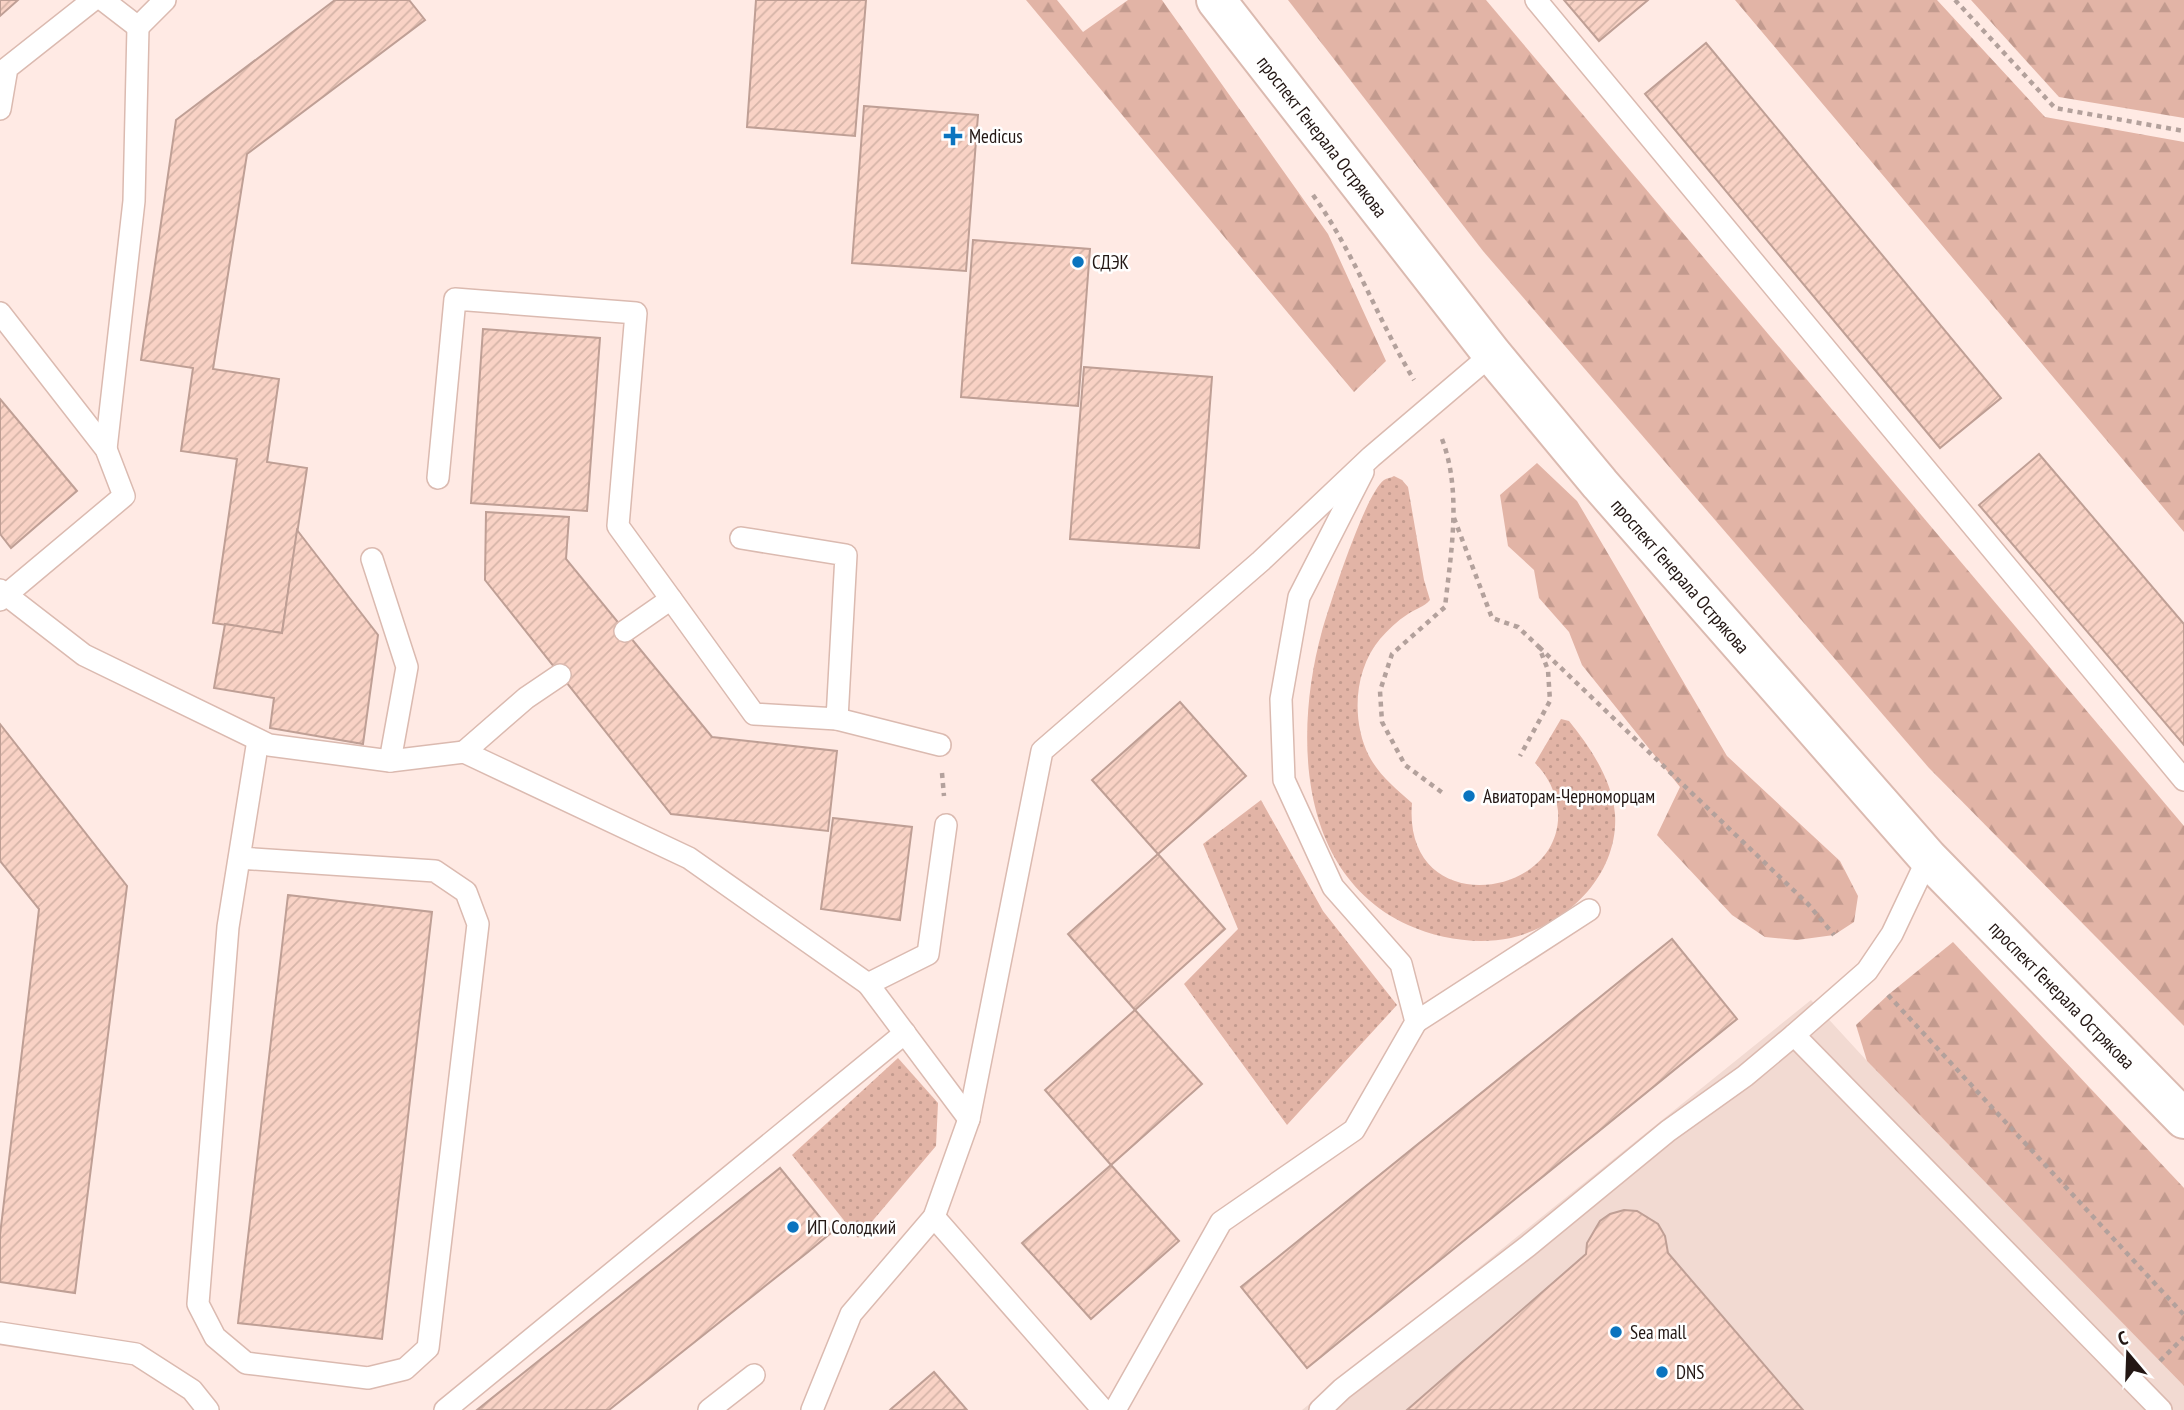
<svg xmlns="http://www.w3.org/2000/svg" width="2184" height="1410" viewBox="0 0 2184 1410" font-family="'PT Sans Narrow',sans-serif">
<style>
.built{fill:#f2dad2}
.green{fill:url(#green-dots)}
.forest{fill:url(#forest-firs)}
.building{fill:url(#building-hatch);stroke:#bf9f95;stroke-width:2}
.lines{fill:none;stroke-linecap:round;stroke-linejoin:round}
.service-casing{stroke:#dbbab0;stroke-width:24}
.primary-casing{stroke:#dbbab0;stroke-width:42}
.path{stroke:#b3a19c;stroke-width:4.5;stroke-dasharray:5 5;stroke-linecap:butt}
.service{stroke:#fff;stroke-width:21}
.primary{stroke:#fff;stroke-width:38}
.poi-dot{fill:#0b74bf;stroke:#fff;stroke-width:2.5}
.labels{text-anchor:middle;stroke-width:5;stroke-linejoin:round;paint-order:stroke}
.poi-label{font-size:19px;fill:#231714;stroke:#fff;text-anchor:start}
.street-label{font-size:19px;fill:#231714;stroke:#fff}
</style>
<defs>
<pattern id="green-dots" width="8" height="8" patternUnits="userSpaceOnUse" patternTransform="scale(1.75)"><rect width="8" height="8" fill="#e2b4a6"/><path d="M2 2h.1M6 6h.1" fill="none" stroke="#c29a8e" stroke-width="1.8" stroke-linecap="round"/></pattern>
<pattern id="forest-firs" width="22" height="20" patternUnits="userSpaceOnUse" patternTransform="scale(1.75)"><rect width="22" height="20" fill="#e2b4a6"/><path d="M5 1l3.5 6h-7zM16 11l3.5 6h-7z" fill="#c29a8e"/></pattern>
<pattern id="building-hatch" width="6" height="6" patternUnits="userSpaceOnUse" patternTransform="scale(1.75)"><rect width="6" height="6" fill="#f9d2c5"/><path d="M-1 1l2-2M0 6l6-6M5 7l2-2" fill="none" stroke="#d5b4a8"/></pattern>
</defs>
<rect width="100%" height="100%" fill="#ffeae4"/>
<!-- built -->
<polygon class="built" points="1811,1000 1867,1061 2184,1386 2184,1410 1302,1410"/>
<!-- green -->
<g class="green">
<path d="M 1394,476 L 1402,480 L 1408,487 L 1424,580 L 1430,600 C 1424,607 1415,609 1408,614 C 1397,621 1388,630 1380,639 C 1354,670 1351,720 1369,756 C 1379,775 1396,789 1412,803 C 1402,922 1564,900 1558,811 C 1556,792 1548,776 1535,763 L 1561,719 L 1569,721 C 1590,747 1612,779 1615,814 C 1619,875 1567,925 1511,938 C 1477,945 1439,939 1408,925 C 1297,874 1294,733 1322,631 C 1330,604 1365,494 1384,480 C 1387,478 1391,478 1394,476 Z"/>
<polygon points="1261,800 1323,911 1397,1005 1287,1125 1184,984 1238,929 1203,844"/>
<polygon points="898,1058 938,1103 936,1146 858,1238 792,1155"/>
</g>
<!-- forest -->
<g class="forest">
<polygon points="1026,0 1057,0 1083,32 1128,0 1162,0 1328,234 1386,361 1354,392"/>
<polygon points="1288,0 1486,0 2184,826 2184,1026 1929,768 1483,251"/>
<polygon points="1735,0 1937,0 2045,117 2184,142 2184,532"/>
<polygon points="1971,0 2184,0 2184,118 2059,97"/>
<polygon points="1537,463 1577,501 1727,756 1840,861 1858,896 1854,922 1834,935 1797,940 1765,937 1732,915 1657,835 1680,787 1582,665 1569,632 1539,598 1534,570 1508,546 1500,495"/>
<polygon points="1953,942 2184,1188 2184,1386 1867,1061 1856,1025 1888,995"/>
</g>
<!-- building -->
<g class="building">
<polygon points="0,0 18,0 0,16"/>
<polygon points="335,0 409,0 425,20 247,154 213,369 279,379 267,462 307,468 282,633 213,623 237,459 181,451 193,368 141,360 176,120"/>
<polygon points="756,0 866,0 855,136 747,127"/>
<polygon points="1564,0 1648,0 1599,41"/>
<polygon points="1706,43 2001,398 1940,448 1645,94"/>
<polygon points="864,106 978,115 966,271 852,263"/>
<polygon points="973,240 1090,249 1078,406 961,397"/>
<polygon points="483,329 600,338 587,511 471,503"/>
<polygon points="1084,367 1212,377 1199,548 1070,539"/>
<polygon points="0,399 77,491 11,548 0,534"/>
<polygon points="2039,454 2184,624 2184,745 1979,505"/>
<polygon points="486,512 569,517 566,559 712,737 837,751 828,831 671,814 485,580"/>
<polygon points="297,530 378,635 363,744 270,728 274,698 214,688 225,624 282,633"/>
<polygon points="1180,702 1246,776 1158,854 1092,780"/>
<polygon points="0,724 127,886 75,1293 0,1282 0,1235 39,909 0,861"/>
<polygon points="833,818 912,827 900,920 821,909"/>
<polygon points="1158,854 1225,929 1135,1010 1068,934"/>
<polygon points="288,895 432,912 382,1339 238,1323"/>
<polygon points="1672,939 1737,1019 1307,1368 1241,1287"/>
<polygon points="1135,1010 1202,1084 1111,1165 1045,1090"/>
<polygon points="1111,1165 1179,1241 1091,1319 1022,1243"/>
<polygon points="780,1168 832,1232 808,1252 609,1410 477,1410"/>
<polygon points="1624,1210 1637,1211 1658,1224 1665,1236 1668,1253 1803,1410 1407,1410 1586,1254 1587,1243 1600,1221 1610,1214"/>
<polygon points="934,1372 967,1410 890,1410 891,1409"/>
</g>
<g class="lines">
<defs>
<g id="service">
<polyline points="103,0 138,27 165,0"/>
<polyline points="1536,0 2184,780"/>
<polyline points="0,109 7,68 93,0"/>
<polyline points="0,313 106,449 124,496 0,600"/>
<polyline points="106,449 134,201 138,27"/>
<polyline points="438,478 455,299 636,313 618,526 671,599 625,631"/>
<polyline points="372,559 407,667 390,761"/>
<polyline points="0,590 84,655 269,745 390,761 464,752 689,858 868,984 928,954 946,825"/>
<polyline points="671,599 754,714 837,719 846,555 741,538"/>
<polyline points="837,719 940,745"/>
<polyline points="464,752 526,698 560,675"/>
<polyline points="239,858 435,871 466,892 478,924 428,1348 405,1369 368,1378 246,1363 215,1337 198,1304 228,927 258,740"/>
<polyline points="1928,858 1892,934 1867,971 1794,1035 2161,1410"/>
<polyline points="868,984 969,1119"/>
<polyline points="1416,1022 1589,910"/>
<polyline points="934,1217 1103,1410"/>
<polyline points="0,1333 136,1354 192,1390 208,1410"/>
<polyline points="445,1410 905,1033"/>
<polyline points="709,1410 754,1375"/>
<polyline points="812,1410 851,1314 934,1217 969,1119 1042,751 1261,561 1371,457 1492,354"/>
<polyline points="1115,1410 1221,1222 1354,1130 1416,1022 1401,964 1333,887 1284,780 1281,699 1299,597 1363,472"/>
<polyline points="1320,1410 1342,1389 1528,1246 1668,1131 1745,1076 1794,1035"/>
</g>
<g id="primary">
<path id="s1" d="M 1216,0 L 1492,354 L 1600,484 L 1928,858 L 2184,1119"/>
</g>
</defs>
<!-- service casing -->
<use href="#service" class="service-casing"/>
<!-- primary casing -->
<use href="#primary" class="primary-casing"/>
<!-- path -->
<g class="path">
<polyline points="1955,0 2055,108 2184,131"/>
<path d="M 1313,195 C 1354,252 1378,320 1414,380"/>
<path d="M 1442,439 C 1462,492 1451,552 1445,607 L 1392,654 L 1380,691 L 1382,722 L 1405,765 L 1444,794"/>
<polyline points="1454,518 1492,618 1518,627 1539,647 1548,670 1550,701 1520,756"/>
<polyline points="1539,647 1808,904 1834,935"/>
<polyline points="942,773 944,796"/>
<polyline points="1888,995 2184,1315"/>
<polyline points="2160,1361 2184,1337"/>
</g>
<!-- service -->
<use href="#service" class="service"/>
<!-- primary -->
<use href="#primary" class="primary"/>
</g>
<!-- markers -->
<g class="poi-dot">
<path d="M949.5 125.5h7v7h7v7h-7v7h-7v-7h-7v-7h7z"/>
<circle cx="1078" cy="262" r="7"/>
<circle cx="1469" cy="796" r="7"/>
<circle cx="793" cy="1227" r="7"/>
<circle cx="1616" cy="1332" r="7"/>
<circle cx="1662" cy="1372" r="7"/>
</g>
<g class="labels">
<!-- poi labels -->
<g class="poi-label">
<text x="969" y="143">Medicus</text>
<text x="1092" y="269">СДЭК</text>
<text x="1483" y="803">Авиаторам-Черноморцам</text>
<text x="807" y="1234">ИП Солодкий</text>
<text x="1630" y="1339">Sea mall</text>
<text x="1676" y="1379">DNS</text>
</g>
<!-- street labels -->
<g class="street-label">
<text dy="7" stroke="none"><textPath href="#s1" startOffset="173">проспект Генерала Острякова</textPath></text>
<text dy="7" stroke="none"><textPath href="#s1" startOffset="740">проспект Генерала Острякова</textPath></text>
<text dy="7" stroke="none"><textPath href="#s1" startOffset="1307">проспект Генерала Острякова</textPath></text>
</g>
</g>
<!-- north arrow -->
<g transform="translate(2128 1354) rotate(341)" stroke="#ffffff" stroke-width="5" paint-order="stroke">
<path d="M0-5L12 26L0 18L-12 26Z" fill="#231714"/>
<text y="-10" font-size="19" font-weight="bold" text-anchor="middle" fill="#231714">С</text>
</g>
</svg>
